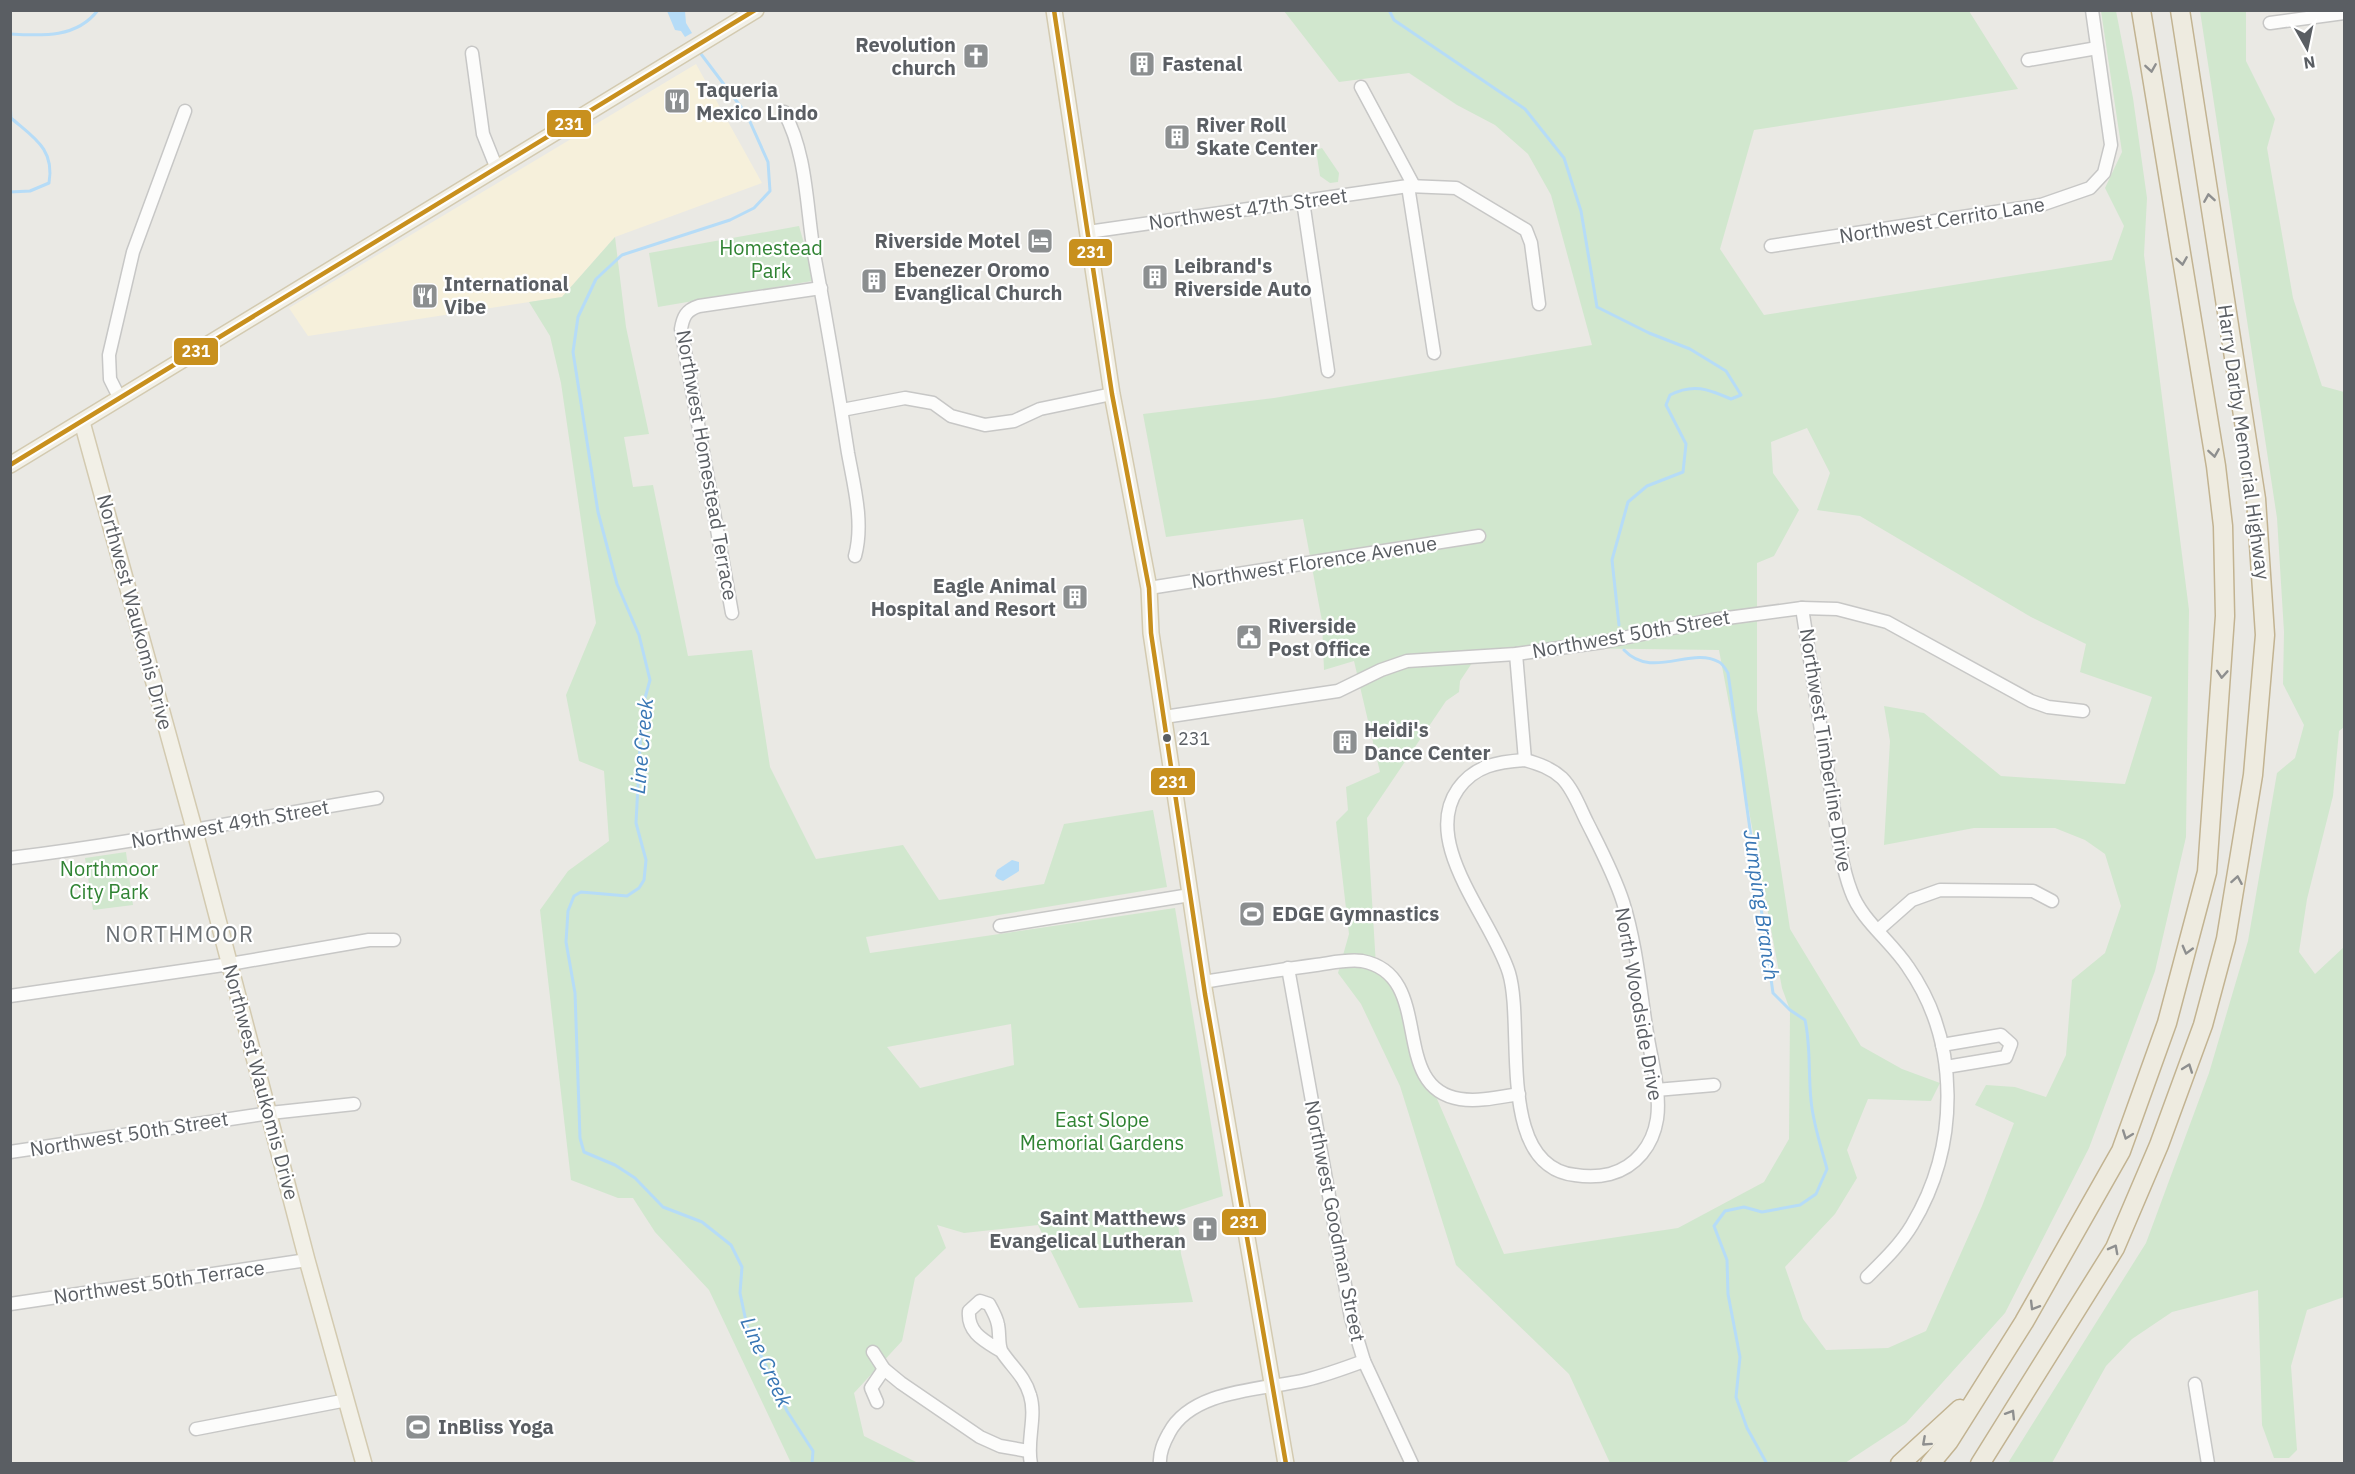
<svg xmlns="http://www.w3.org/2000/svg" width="2355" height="1474" viewBox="0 0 2355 1474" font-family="'IBM Plex Sans',sans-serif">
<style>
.commercial{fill:#f6f0db}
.green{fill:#d1e7ce;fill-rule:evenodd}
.water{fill:#b6dcf7}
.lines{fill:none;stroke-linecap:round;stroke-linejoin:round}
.stream{stroke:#b6dcf7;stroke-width:3}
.minor-casing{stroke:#c7c7c6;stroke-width:15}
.major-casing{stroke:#d3cab0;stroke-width:18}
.highway-casing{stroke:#c2b391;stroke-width:21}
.minor{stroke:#fcfcfb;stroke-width:12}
.major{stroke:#f2f0e7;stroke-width:15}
.highway{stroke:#eeebe0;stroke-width:18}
.bus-1-casing{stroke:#fff;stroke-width:9}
.bus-1{stroke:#c8901e;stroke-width:4.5}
.oneway{stroke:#8e8f8f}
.bus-dot{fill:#5a5e63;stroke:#fff;stroke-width:2}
.labels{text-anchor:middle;stroke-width:4.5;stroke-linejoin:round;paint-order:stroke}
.bus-label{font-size:18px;fill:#5a5e63;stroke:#fff;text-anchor:start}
.poi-label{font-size:20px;font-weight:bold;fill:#5a5e63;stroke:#fff;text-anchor:start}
.street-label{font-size:20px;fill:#5a5e63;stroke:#fff}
.park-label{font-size:20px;fill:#308333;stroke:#fff}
.water-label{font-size:21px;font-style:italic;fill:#3977b5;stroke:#fff}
.quarter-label{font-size:22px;letter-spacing:1.5px;fill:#6b7075;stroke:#fff}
.line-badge{stroke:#fff;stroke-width:2}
.badge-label{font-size:16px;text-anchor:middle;font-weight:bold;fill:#fff}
</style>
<rect width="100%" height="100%" fill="#eae9e4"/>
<!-- commercial -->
<polygon class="commercial" points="696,64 762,183 615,237 562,297 308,336 289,308"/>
<!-- green -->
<g class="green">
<path d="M 1284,11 L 1969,11 L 2018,89 L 1754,130 L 1720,249 L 1764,315 L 2112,260 L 2124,226 L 2105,188 L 2122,152 L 2101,11 L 2116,11 L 2133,98 L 2147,198 L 2144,255 L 2189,610 L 2186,837 L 2155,971 L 2089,1148 L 2005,1313 L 1906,1423 L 1845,1463 L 1610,1463 L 1569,1374 L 1456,1265 L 1400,1086 L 1361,1004 L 1338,973 L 1349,934 L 1336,822 L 1348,810 L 1346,787 L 1380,772 L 1354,661 L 1324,670 L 1322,621 L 1303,519 L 1166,537 L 1143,414 L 1274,398 L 1592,345 L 1551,195 L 1528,154 L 1495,125 L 1457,105 L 1409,73 L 1339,82 ZM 1807,428 L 1830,473 L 1817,510 L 1860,516 L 2031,617 L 2086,644 L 2080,672 L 2152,697 L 2125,784 L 2001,776 L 1924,713 L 1884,706 L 1890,741 L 1884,845 L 1974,828 L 2055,828 L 2085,840 L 2105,854 L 2121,906 L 2105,953 L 2072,980 L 2066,1055 L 2046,1097 L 2015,1087 L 1986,1085 L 1975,1105 L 2014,1123 L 1982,1206 L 1926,1331 L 1888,1348 L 1826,1350 L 1803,1319 L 1785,1267 L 1835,1214 L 1857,1178 L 1847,1150 L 1868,1099 L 1931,1101 L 1940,1083 L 1902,1069 L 1861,1046 L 1790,929 L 1757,710 L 1757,563 L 1774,556 L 1799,510 L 1773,473 L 1771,442 ZM 1561,648 L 1719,650 L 1782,988 L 1790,1010 L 1789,1139 L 1764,1182 L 1678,1228 L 1504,1254 L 1431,1085 L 1402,990 L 1376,966 L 1367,818 L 1446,701 L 1459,692 L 1460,681 L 1476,657 Z"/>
<polygon points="2200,11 2246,11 2246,61 2275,119 2267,148 2293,298 2322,386 2344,392 2344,727 2339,731 2333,796 2307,899 2299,952 2315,974 2344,947 2344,1297 2307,1310 2291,1366 2297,1450 2289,1458 2274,1458 2262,1425 2258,1290 2172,1312 2132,1339 2106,1366 2052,1463 2008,1463 2146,1243 2209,1073 2248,941 2277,773 2295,758 2304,725 2283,684 2284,632 2277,518"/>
<polygon points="1322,148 1339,173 1338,182 1330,183 1320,176 1316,150"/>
<polygon points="799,226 813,275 812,281 658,307 649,253"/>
<path d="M 615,237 L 626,327 L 649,434 L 624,437 L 633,487 L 653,485 L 688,656 L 752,650 L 770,767 L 816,859 L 903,845 L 939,900 L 1044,884 L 1064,824 L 1153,810 L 1167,887 L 866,937 L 870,953 L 1175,908 L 1223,1196 L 1177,1211 L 1181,1254 L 1193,1302 L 1079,1308 L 1038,1225 L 964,1233 L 937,1225 L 946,1248 L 915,1278 L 902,1341 L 854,1393 L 864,1436 L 918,1463 L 791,1463 L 709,1290 L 655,1232 L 633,1198 L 618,1198 L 571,1180 L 540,910 L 568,871 L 609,841 L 604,771 L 579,761 L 566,695 L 596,623 L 561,383 L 550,336 L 529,302 L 562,297 ZM 1011,1024 L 1014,1065 L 920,1088 L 887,1047 Z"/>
<polygon points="126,852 133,905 93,910 85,858"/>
</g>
<!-- water -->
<g class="water">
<polygon points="667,11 685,11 686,23 692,33 685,37 681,31 675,30"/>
<polygon points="1012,860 1019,862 1019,871 1003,881 998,879 995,876 997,870"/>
</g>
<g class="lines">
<!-- stream -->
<g class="stream">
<path d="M 1389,10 L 1394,20 L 1525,109 L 1564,158 L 1581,211 L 1597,307 L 1649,333 L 1690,349 L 1726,371 L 1741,395 L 1731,399 C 1708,389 1693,383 1670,395 L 1666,405 L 1686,444 L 1683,472 L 1647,486 L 1628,502 L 1612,560 L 1619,625"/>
<path d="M 10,34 C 43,36 77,38 98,10"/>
<polyline points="698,50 747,115 768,162 770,191 754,208 730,220 622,255 596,279 578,317 573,352 598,512 617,584 639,635 650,680 642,709 636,823 646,860 644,880 639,888 627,896 581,892 574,896 568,911 566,942 575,993 580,1138 584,1152 615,1165 635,1178 663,1207 702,1222 731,1245 742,1267 740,1293 747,1326 787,1411 813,1451 812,1464"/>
<path d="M 10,101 L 11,118 C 34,138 55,149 49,183 L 30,191 L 10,192"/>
<path d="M 1624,650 C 1652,680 1691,646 1719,662 C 1723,664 1726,670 1728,673 L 1773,993 L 1790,1010 L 1805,1020 C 1811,1047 1808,1072 1811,1100 C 1813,1124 1821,1146 1827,1169 L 1816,1194 L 1800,1205 L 1762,1212 L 1744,1207 L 1725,1211 L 1714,1226 L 1727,1260 L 1728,1294 L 1740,1357 L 1736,1397 L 1747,1428 L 1767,1464"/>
</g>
<defs>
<g id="minor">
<polyline points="2270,23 2344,13"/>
<polyline points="472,53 483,134 497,169"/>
<polyline points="2028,60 2097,48"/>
<polyline points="1361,87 1414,186"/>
<path d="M 784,112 C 808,156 806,210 815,259 C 827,323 838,388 848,453 C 854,486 864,523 855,556"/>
<polyline points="1408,186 1434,353"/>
<polyline points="1303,201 1328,371"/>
<polyline points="1088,232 1408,186 1456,188 1526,230 1531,243 1539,304"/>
<polyline points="1771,246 2041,205 2090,188 2104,173 2111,145 2092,10"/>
<polyline points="120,399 110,379 109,355 133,252 185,111"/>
<polyline points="842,410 905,398 933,403 951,416 985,425 1014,421 1040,409 1112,394"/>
<polyline points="1149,588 1479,536"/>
<path d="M 1802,608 C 1812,671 1821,734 1832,797 C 1837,828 1840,862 1851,891 C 1861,920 1891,941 1908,967 C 1961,1043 1959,1147 1912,1225 C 1900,1245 1883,1261 1867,1277"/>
<path d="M 732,613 L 681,329 C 683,317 686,310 699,306 L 821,288"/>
<polyline points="1516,654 1525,760"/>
<polyline points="1164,717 1338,691 1381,670 1407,661 1516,654 1603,642 1712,620 1802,608 1837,609 1887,622 2031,701 2048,707 2083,711"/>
<path d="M 1525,760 C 1539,764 1551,768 1562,778 C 1573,789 1580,808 1587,822 C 1600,848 1614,874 1623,902 C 1636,943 1640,989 1647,1033 C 1651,1059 1661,1092 1657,1119 C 1653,1145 1636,1167 1610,1174 C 1598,1177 1587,1177 1575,1175 C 1495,1166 1525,1026 1509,973 C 1493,920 1420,843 1458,789 C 1475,765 1498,762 1525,760 Z"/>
<path d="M 10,858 C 134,843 255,818 377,798"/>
<polyline points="1000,926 1190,895"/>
<polyline points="1878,930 1912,900 1940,890 2033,891 2052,901"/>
<polyline points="1288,968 1351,1318 1364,1361 1412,1464"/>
<path d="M 1203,982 C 1240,976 1278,970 1316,965 C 1331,963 1347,959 1362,961 C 1437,975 1387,1088 1460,1099 C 1479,1102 1500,1097 1519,1094"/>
<polyline points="10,996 230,964 369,940 394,940"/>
<polyline points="1942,1045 2001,1035 2011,1044 2006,1057 1946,1067"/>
<polyline points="1656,1090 1714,1085"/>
<polyline points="10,1152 270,1113 354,1104"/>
<polyline points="10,1304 307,1260"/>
<path d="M 1001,1351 C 985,1341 967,1333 969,1311 L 980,1301 L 989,1304 C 993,1311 997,1318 998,1325 C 1000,1334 998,1346 1002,1352 C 1012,1367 1025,1377 1030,1395 C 1037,1417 1026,1441 1031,1464"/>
<polyline points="873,1352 884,1369 901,1383 980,1437 1000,1446 1028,1451"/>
<polyline points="2195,1384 2208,1464"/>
<polyline points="877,1402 871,1388 884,1369"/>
<polyline points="196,1429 347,1400"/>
<path d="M 1160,1464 C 1159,1452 1164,1442 1169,1433 C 1192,1389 1263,1390 1306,1380 C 1326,1375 1345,1368 1364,1361"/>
</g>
<g id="major">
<polyline points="1054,10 1112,394 1149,588 1151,633 1205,994 1286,1464"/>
<polyline points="82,422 194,828 307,1260 364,1464"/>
<polyline points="10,465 756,10"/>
</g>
<g id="highway">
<polyline points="1900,1464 1960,1409"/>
<polyline points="1930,1464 1949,1441 2024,1322 2121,1151 2167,1023 2207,872 2225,616 2223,526 2216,466 2141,10"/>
<polyline points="1980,1464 2115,1248 2159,1145 2203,1025 2226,939 2253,775 2265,635 2256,499 2180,10"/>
</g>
</defs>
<!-- minor casing -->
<use href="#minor" class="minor-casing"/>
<!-- major casing -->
<use href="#major" class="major-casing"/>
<!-- highway casing -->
<use href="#highway" class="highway-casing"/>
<!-- minor -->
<use href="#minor" class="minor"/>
<!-- major -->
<use href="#major" class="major"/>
<!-- highway -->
<use href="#highway" class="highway"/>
<defs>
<g id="bus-1">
<polyline points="1054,10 1112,394 1149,588 1151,633 1205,994 1286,1464"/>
<polyline points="10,465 755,10"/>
</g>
</defs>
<!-- bus-1 casing -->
<use href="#bus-1" class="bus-1-casing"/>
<!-- bus-1 -->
<use href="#bus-1" class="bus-1"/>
</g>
<!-- one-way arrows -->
<defs><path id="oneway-chevron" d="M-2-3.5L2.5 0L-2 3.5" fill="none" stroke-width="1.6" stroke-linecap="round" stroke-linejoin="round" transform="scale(1.5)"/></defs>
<g class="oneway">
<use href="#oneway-chevron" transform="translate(2151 68) rotate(81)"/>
<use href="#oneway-chevron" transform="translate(2209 198) rotate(-99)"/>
<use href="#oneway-chevron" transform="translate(2182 261) rotate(81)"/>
<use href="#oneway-chevron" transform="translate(2214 453) rotate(81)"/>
<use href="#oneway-chevron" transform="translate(2222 674) rotate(94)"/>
<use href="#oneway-chevron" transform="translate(2237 880) rotate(-80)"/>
<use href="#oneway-chevron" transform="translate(2187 950) rotate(105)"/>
<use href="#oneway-chevron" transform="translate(2188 1068) rotate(-70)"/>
<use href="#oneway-chevron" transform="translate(2127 1135) rotate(110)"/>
<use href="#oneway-chevron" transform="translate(2114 1249) rotate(-62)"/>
<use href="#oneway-chevron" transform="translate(2034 1306) rotate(121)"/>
<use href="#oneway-chevron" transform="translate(2011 1414) rotate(-58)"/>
<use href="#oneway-chevron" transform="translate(1926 1442) rotate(138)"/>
</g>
<!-- icons -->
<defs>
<symbol id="church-square" viewBox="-11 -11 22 22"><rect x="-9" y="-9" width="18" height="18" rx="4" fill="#8c8f90" stroke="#fff"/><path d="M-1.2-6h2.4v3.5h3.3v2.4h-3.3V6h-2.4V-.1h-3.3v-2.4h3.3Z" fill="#fff"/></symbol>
<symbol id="building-square" viewBox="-11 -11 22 22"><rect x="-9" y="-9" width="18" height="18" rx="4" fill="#8c8f90" stroke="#fff"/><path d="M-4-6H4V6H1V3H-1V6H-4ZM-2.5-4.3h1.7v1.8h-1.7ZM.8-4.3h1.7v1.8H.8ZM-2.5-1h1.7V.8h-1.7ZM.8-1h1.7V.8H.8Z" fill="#fff"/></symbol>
<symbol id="restaurant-square" viewBox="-11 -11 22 22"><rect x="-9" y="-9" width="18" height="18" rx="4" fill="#8c8f90" stroke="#fff"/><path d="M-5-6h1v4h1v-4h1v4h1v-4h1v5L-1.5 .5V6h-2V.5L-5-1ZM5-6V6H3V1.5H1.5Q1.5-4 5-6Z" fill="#fff"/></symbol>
<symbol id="hotel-square" viewBox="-11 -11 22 22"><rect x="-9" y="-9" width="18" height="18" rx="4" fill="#8c8f90" stroke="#fff"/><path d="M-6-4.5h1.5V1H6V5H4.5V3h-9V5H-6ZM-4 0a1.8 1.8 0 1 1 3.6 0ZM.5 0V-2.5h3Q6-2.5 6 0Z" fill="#fff"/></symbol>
<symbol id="civic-square" viewBox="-11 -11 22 22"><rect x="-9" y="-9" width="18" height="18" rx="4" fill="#8c8f90" stroke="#fff"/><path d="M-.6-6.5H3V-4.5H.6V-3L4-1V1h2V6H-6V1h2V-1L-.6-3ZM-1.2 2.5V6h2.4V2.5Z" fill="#fff"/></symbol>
<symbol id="stadium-square" viewBox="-11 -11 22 22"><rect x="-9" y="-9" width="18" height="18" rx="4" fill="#8c8f90" stroke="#fff"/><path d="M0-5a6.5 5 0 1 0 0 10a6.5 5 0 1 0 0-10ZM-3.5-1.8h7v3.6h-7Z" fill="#fff"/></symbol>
</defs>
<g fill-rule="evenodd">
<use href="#church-square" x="961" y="41" width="30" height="30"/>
<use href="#building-square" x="1127" y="49" width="30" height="30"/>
<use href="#restaurant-square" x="662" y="86" width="30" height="30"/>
<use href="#building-square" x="1162" y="122" width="30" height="30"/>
<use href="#hotel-square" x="1025" y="226" width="30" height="30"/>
<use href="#building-square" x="1140" y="262" width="30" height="30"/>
<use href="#building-square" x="859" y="266" width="30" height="30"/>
<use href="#restaurant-square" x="410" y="281" width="30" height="30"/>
<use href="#building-square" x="1060" y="582" width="30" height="30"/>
<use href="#civic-square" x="1234" y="622" width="30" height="30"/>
<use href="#building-square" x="1330" y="727" width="30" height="30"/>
<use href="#stadium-square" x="1237" y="899" width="30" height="30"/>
<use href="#church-square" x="1190" y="1214" width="30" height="30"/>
<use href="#stadium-square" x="403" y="1412" width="30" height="30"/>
</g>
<!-- markers -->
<circle class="bus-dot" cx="1167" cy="738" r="5"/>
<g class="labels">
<!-- bus labels -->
<g class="bus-label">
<text x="1178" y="745">231</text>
</g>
<!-- poi labels -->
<g class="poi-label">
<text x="956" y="52" text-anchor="end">Revolution<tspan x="956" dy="23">church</tspan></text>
<text x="1162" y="71">Fastenal</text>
<text x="696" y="97">Taqueria<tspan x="696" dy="23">Mexico Lindo</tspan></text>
<text x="1196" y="132">River Roll<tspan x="1196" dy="23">Skate Center</tspan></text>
<text x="1020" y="248" text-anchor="end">Riverside Motel</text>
<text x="1174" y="273">Leibrand's<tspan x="1174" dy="23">Riverside Auto</tspan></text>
<text x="894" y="277">Ebenezer Oromo<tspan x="894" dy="23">Evanglical Church</tspan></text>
<text x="444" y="291">International<tspan x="444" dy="23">Vibe</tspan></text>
<text x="1056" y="593" text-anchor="end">Eagle Animal<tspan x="1056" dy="23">Hospital and Resort</tspan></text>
<text x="1268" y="633">Riverside<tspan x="1268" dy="23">Post Office</tspan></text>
<text x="1364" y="737">Heidi's<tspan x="1364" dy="23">Dance Center</tspan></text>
<text x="1272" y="921">EDGE Gymnastics</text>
<text x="1186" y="1225" text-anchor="end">Saint Matthews<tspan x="1186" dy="23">Evangelical Lutheran</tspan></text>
<text x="438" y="1434">InBliss Yoga</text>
</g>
<!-- street labels -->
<g class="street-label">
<text transform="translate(1248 209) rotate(-8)" y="7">Northwest 47th Street</text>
<text transform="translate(1942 220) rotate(-9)" y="7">Northwest Cerrito Lane</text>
<text transform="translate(2244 442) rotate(82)" y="7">Harry Darby Memorial Highway</text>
<text transform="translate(707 465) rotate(80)" y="7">Northwest Homestead Terrace</text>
<text transform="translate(1314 562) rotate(-9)" y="7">Northwest Florence Avenue</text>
<text transform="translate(135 612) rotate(75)" y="7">Northwest Waukomis Drive</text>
<text transform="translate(1631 634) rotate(-10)" y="7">Northwest 50th Street</text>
<text transform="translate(1826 750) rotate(81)" y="7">Northwest Timberline Drive</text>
<text transform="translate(230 824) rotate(-10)" y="7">Northwest 49th Street</text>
<text transform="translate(1639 1004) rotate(80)" y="7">North Woodside Drive</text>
<text transform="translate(261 1082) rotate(75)" y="7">Northwest Waukomis Drive</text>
<text transform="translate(129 1134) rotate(-9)" y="7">Northwest 50th Street</text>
<text transform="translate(1335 1221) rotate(79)" y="7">Northwest Goodman Street</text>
<text transform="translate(159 1282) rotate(-8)" y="7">Northwest 50th Terrace</text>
</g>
<!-- park labels -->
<g class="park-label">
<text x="771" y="255">Homestead<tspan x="771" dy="23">Park</tspan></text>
<text x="109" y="876">Northmoor<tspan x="109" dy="23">City Park</tspan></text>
<text x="1102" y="1127">East Slope<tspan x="1102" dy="23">Memorial Gardens</tspan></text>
</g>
<!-- water labels -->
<g class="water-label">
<text transform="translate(642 746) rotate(-85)" y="7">Line Creek</text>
<text transform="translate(1761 905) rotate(82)" y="7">Jumping Branch</text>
<text transform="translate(766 1362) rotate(66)" y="7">Line Creek</text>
</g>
<!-- quarter labels -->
<g class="quarter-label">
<text x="180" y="942">NORTHMOOR</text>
</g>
</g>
<g class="line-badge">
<rect x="546" y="109" width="46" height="29" rx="6" fill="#c8901e"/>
<rect x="1068" y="238" width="45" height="29" rx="6" fill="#c8901e"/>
<rect x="173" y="337" width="46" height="29" rx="6" fill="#c8901e"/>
<rect x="1150" y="767" width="46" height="29" rx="6" fill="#c8901e"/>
<rect x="1221" y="1208" width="46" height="28" rx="6" fill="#c8901e"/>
</g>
<g class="badge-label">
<text x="569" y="130">231</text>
<text x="1091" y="258">231</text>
<text x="196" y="357">231</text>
<text x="1173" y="788">231</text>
<text x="1244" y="1228">231</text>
</g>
<!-- border -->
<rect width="2355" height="1474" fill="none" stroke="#5a5e63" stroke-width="24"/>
<!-- north arrow -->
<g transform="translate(2307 48) rotate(171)" stroke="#ffffff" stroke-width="4.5" paint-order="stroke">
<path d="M0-4.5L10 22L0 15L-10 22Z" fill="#5a5e63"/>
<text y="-9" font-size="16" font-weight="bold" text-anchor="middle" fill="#5a5e63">N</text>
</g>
</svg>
